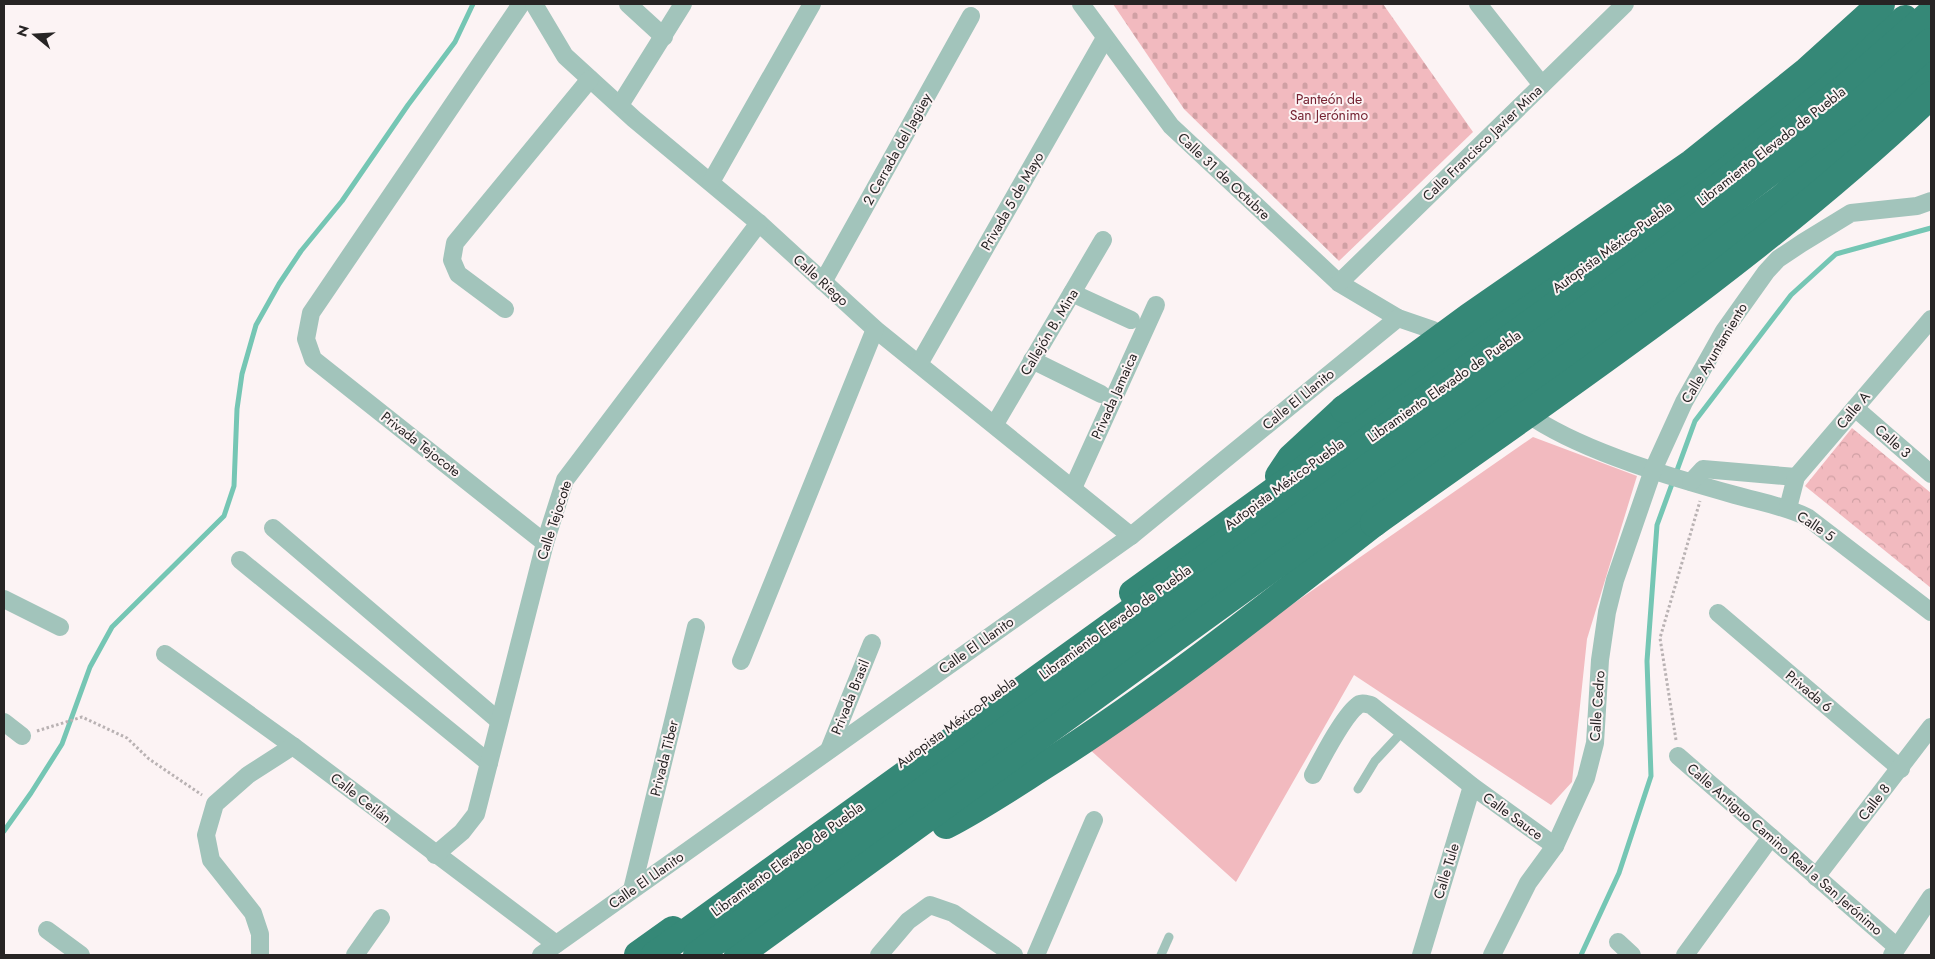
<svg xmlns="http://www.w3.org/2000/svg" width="1935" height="959" viewBox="0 0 1935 959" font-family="Jost,sans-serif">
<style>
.cemetery{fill:url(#cemetery-stones)}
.park{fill:url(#park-crowns)}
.pitch{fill:#f2babf}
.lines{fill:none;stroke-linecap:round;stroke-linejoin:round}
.stream{stroke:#75c6b4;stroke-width:5}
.path{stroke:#b9b2b3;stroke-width:3;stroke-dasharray:2.5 2.5;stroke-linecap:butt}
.service{stroke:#a2c4bb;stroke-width:9}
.minor{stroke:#a2c4bb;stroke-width:18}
.motorway{stroke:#358877;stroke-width:28}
.motorway-bridge{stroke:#358877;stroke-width:28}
.labels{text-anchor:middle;stroke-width:4;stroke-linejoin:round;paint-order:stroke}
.park-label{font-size:14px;fill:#752332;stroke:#fcf3f4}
.street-label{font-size:14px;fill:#272424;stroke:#fcf3f4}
</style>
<defs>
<pattern id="cemetery-stones" width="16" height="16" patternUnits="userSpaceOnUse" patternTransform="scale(1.25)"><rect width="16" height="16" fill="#f2babf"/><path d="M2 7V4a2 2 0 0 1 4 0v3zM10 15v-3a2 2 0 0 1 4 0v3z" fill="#d0a0a4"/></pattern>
<pattern id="park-crowns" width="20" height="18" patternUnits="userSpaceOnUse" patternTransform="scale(1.25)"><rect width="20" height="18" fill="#f2babf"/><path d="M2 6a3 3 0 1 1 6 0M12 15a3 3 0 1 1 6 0" fill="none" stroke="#d0a0a4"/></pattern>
</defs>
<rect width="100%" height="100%" fill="#fcf3f4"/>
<!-- cemetery -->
<polygon class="cemetery" points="1113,4 1383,4 1473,132 1339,261 1184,109"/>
<!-- park -->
<polygon class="park" points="1852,428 1931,493 1931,588 1805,486"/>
<!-- pitch -->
<polygon class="pitch" points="1533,437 1637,476 1587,639 1572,782 1551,805 1354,675 1236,882 1087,747"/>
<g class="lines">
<!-- stream -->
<g class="stream">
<polyline points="4,831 31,793 62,744 90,667 112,627 224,516 234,486 237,409 242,374 256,325 279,284 301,251 342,201 408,105 455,42 473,4"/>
<polyline points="1581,955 1619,873 1651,776 1647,661 1657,525 1695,421 1791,295 1836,254 1931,228"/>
</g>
<!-- path -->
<g class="path">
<polyline points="37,731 82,717 127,738 149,759 202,795"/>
<polyline points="1676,740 1660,638 1700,501"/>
</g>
<!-- service -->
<g class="service">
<polyline points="1358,789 1375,761 1403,731"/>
<polyline points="1161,955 1169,937"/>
</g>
<!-- minor -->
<g class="minor">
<polyline points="521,4 311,313 306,339 313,359 545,543"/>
<polyline points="534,4 565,56 634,119 759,223 875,329 1131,536"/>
<polyline points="628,4 664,37"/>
<polyline points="1081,4 1171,126 1339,283 1398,318 1433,330"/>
<polyline points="1478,4 1542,85"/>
<polyline points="620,105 683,4"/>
<polyline points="711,182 812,4"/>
<polyline points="823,282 971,16"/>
<polyline points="1339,283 1625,4"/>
<polyline points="1072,293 1131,320"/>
<polyline points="505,309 458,274 452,260 455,243 590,79"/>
<polyline points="1032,360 1101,394"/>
<polyline points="919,364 1105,38"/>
<polyline points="1855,408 1931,474"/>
<path d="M 1535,419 C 1588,453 1674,478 1735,495 C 1760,502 1784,506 1807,517 L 1931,612"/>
<polyline points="995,424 1103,240"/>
<polyline points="1691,482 1703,469 1796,477"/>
<polyline points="1073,488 1156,305"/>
<polyline points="1788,508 1796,477 1931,319"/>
<polyline points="273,528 499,721"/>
<polyline points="240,560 489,763"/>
<polyline points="4,599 60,627"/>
<polyline points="1718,613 1901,769"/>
<polyline points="165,654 293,746 556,944"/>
<polyline points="741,661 875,329"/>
<polyline points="4,722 22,736"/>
<polyline points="829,750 872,643"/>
<polyline points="1678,756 1897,947"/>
<path d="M 1313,775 C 1322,758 1343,717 1357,706 C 1361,702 1366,704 1371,705 L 1472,786 L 1555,846"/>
<polyline points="435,855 462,832 476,814 545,543 565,480 759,223"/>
<polyline points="1816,877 1931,727"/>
<polyline points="632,890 696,627"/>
<polyline points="47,930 81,955"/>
<polyline points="1618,942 1632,955"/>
<polyline points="260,955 260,934 253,913 211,860 206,835 215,804 248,775 293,746"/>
<polyline points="355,955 381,918"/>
<polyline points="541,955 1131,536 1398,318"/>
<polyline points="879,955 908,921 930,905 953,913 1014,955"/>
<polyline points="1036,955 1094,820"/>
<polyline points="1421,955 1472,786"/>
<polyline points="1492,955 1528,883 1555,846 1586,778 1595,743 1600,660 1607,612 1615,580 1653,470 1684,402 1724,331 1766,272 1778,259 1802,243 1851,213 1917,206 1931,201"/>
<polyline points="1685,955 1771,837"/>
<polyline points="1892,955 1931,897"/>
</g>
<!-- motorway -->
<g class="motorway">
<polyline points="1279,476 1291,458 1344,409"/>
<polyline points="1133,593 1702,182 1905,19"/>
<path d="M 946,825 C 983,806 1018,782 1053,760 C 1165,688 1269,605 1374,523"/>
<polyline points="638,955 673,930"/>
<polyline points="738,955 1782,198 1931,68"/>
</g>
<!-- motorway-bridge -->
<g class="motorway-bridge">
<polyline points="1344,409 1469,317 1692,163 1807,71 1881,4"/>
<path d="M 1374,523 C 1564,387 1761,257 1931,95"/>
<polyline points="655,955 1707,196 1839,93 1931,13"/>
<polyline points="697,955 1654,260 1848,113 1931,42"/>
</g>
</g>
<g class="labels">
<!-- park labels -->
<g class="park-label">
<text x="1329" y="104">Panteón de<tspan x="1329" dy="16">San Jerónimo</tspan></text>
</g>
<!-- street labels -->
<g class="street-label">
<text transform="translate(1482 143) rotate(-44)" y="5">Calle Francisco Javier Mina</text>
<text transform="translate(1771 146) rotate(-38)" y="5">Libramiento Elevado de Puebla</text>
<text transform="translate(897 149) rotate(-61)" y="5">2 Cerrada del Jagüey</text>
<text transform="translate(1224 176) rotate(43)" y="5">Calle 31 de Octubre</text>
<text transform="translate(1012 201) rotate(-60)" y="5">Privada 5 de Mayo</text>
<text transform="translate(1612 247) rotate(-36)" y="5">Autopista México-Puebla</text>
<text transform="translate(821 280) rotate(42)" y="5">Calle Riego</text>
<text transform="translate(1049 332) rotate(-59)" y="5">Callejón B. Mina</text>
<text transform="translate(1714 353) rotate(-59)" y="5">Calle Ayuntamiento</text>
<text transform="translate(1444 386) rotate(-35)" y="5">Libramiento Elevado de Puebla</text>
<text transform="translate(1114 396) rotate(-66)" y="5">Privada Jamaica</text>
<text transform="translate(1298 399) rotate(-39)" y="5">Calle El Llanito</text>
<text transform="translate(1853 410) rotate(-50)" y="5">Calle A</text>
<text transform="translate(1893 441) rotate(41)" y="5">Calle 3</text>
<text transform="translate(421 444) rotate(38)" y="5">Privada Tejocote</text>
<text transform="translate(1284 484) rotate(-36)" y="5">Autopista México-Puebla</text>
<text transform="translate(554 520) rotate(-72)" y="5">Calle Tejocote</text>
<text transform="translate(1816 526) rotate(34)" y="5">Calle 5</text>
<text transform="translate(1115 622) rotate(-36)" y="5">Libramiento Elevado de Puebla</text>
<text transform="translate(976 645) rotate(-35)" y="5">Calle El Llanito</text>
<text transform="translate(1809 691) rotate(40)" y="5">Privada 6</text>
<text transform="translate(850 697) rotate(-68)" y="5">Privada Brasil</text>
<text transform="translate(1597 706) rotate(-86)" y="5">Calle Cedro</text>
<text transform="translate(956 722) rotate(-36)" y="5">Autopista México-Puebla</text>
<text transform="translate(664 758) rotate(-76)" y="5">Privada Tiber</text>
<text transform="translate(361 798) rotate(38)" y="5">Calle Ceilán</text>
<text transform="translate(1874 802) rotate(-52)" y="5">Calle 8</text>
<text transform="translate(1513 816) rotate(36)" y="5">Calle Sauce</text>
<text transform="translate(1785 849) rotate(41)" y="5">Calle Antiguo Camino Real a San Jerónimo</text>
<text transform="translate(787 859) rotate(-36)" y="5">Libramiento Elevado de Puebla</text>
<text transform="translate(1446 871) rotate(-73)" y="5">Calle Tule</text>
<text transform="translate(646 880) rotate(-35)" y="5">Calle El Llanito</text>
</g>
</g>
<!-- border -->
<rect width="1935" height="959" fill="none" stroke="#272424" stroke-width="10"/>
<!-- north arrow -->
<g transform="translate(35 35) rotate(288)" stroke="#fcf3f4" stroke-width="4" paint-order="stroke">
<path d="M0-4L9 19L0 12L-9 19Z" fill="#272424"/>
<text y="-8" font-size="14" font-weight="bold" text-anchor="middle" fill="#272424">N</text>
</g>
</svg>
